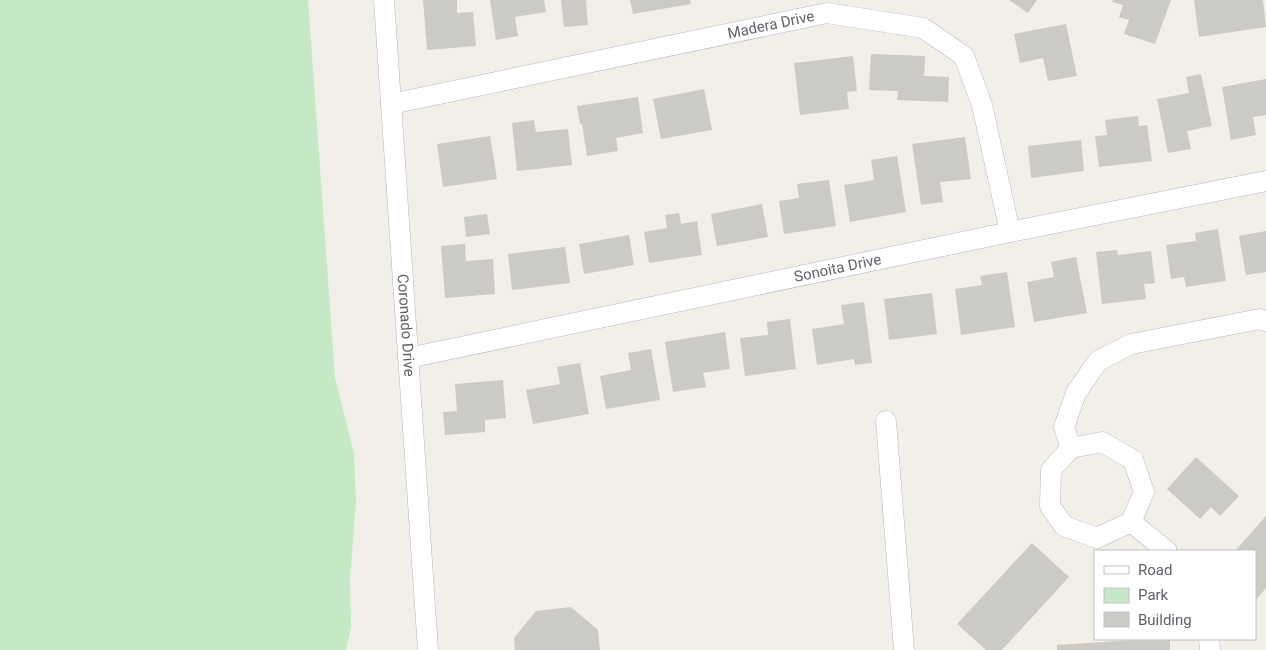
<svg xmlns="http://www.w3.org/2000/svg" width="1266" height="650" viewBox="0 0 1266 650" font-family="Roboto,sans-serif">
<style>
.green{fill:#c5e8c5}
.building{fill:#cccac5}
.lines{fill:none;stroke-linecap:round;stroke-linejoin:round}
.minor-casing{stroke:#b5b8bc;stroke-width:21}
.minor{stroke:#fff;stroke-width:20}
.labels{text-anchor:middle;stroke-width:4.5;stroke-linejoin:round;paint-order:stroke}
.street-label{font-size:15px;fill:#5f6368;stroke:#fff}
</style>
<rect width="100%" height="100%" fill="#f1efe8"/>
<!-- green -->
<polygon class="green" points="0,0 308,0 335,378 354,453 356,501 350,578 351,627 346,650 0,650"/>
<!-- building -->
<g class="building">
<polygon points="423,0 457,0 457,13 473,12 476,46 427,50"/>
<polygon points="490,0 544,0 546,12 515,17 518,36 496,40"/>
<polygon points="561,0 586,0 588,25 564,27"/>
<polygon points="630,0 690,0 691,4 633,14"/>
<polygon points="1009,0 1037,0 1028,13"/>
<polygon points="1113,0 1171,0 1155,44 1124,34 1129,20 1119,17 1123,5 1112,2"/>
<polygon points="1194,0 1263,0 1266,27 1199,37"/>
<polygon points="1066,24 1077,76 1048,81 1043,58 1020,63 1014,34"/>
<polygon points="871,54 925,56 924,76 949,77 948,102 897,100 898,91 869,90"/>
<polygon points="853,56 857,91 847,92 849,109 800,115 794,63"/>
<polygon points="1201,74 1212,126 1187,131 1191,149 1168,153 1157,99 1189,93 1186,77"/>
<polygon points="1266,79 1266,115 1253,117 1256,135 1231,140 1222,87"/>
<polygon points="704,89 712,130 661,139 653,99"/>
<polygon points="638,97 643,133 616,138 618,151 587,156 582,124 580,124 577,106"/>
<polygon points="1138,116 1139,126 1147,125 1152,161 1099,167 1095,136 1107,135 1105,120"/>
<polygon points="534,120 536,132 568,129 572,165 517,171 512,123"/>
<polygon points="490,136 497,179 443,187 437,144"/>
<polygon points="965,137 971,179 940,182 943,202 921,205 912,144"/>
<polygon points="1081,140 1084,171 1031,178 1028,146"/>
<polygon points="897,156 906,212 850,222 844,185 874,180 871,160"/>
<polygon points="829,180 836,226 784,234 779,201 799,198 797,184"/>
<polygon points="762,204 768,237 717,246 711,214"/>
<polygon points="679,213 681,224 697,221 702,255 649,263 644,232 667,228 665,215"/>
<polygon points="487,214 490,234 466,237 464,217"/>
<polygon points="1218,229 1226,281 1186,287 1184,277 1171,279 1166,245 1196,241 1195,233"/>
<polygon points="1266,231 1266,272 1246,275 1239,236"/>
<polygon points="629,235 634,265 584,274 579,244"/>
<polygon points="465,244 466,261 493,259 495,294 445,298 441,246"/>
<polygon points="565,247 570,283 512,290 508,254"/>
<polygon points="1117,250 1118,255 1151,251 1155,283 1144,284 1146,299 1102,304 1096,252"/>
<polygon points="1076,257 1087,313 1034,322 1027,282 1054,277 1051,262"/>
<polygon points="1007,272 1015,327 961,335 955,289 982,285 980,276"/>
<polygon points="932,293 937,334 889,340 884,299"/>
<polygon points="864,302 872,363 855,365 854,359 817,365 812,329 844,324 841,305"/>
<polygon points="790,319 796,369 745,376 740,338 768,335 767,322"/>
<polygon points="725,332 730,369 703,373 706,387 673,392 665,342"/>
<polygon points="651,349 660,400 606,409 600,376 631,370 628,353"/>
<polygon points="580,363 589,414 533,424 526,390 560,384 557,367"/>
<polygon points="503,380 506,418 485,420 485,432 445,435 443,412 457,411 455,384"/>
<polygon points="1196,457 1239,496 1220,516 1211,507 1200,519 1167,489"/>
<polygon points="1266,516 1266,588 1255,601 1255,551 1235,551"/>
<polygon points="1032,543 1069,577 1002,650 986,650 957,624"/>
<polygon points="571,607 598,630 600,650 515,650 514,638 536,611"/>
<polygon points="1149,639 1170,639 1170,650 1057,650 1057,645"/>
</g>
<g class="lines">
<defs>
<g id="minor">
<path id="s1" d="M 384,0 L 428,650"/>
<path id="s2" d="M 391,104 L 827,13 L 923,28 L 964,56 L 982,105 L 1010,232"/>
<path id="s3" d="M 408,358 L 1010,232 L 1266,181"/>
<polyline points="886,421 904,650"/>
<polygon points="1102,442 1133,460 1144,492 1131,522 1097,538 1064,526 1050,506 1051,470 1071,448"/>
<polyline points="1071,448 1064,427 1076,393 1098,361 1131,344 1260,319 1266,321"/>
<polyline points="1131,522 1167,551"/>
<polyline points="1209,639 1210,650"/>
</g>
</defs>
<!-- minor casing -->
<use href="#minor" class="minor-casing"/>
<!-- minor -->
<use href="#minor" class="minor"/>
</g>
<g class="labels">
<!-- street labels -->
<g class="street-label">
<text dy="5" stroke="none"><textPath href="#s2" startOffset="388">Madera Drive</textPath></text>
<text dy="5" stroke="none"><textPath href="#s3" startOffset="439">Sonoita Drive</textPath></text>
<text dy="5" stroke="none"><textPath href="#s1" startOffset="326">Coronado Drive</textPath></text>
</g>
</g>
<!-- legend -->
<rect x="1094" y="550" width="162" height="90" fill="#ffffff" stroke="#bfc1c3"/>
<rect x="1104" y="566" width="25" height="8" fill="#ffffff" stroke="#bfc1c3"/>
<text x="1138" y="575" font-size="15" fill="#5f6368">Road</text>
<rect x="1104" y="588" width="25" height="15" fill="#c5e8c5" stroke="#bfc1c3"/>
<text x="1138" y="600" font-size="15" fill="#5f6368">Park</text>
<rect x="1104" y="612" width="25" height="15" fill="#cccac5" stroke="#bfc1c3"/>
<text x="1138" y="625" font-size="15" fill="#5f6368">Building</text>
</svg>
